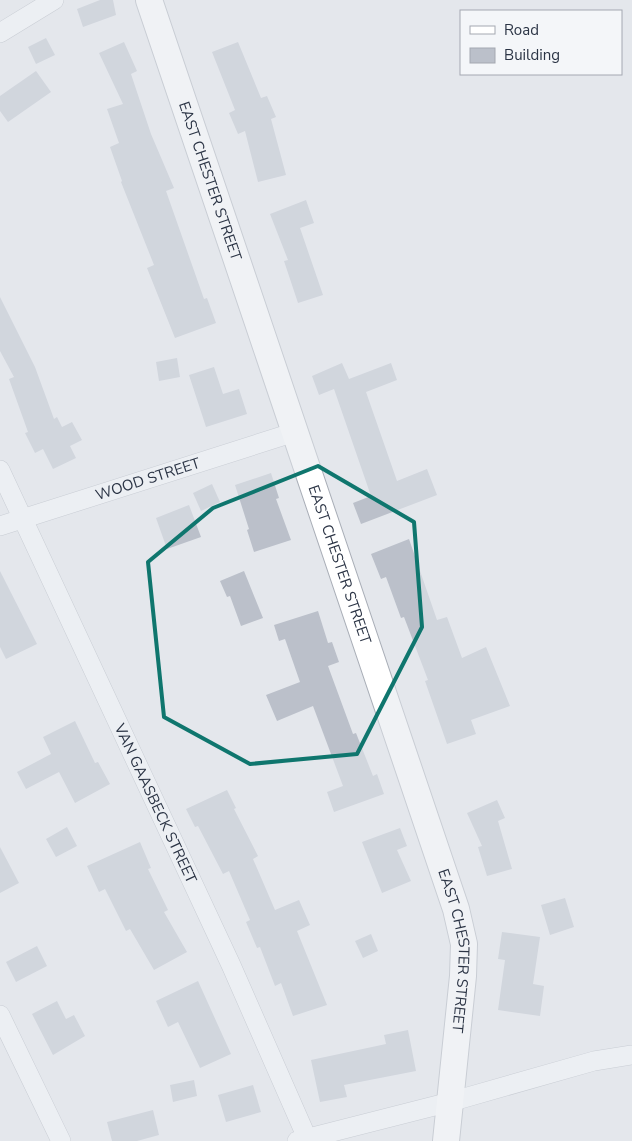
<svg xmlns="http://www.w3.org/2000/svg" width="632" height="1141" viewBox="0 0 632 1141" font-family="'Nunito Sans',sans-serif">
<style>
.building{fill:#bbc0ca}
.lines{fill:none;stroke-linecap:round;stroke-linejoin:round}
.street-casing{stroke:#a9aeb7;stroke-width:20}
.secondary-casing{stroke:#a9aeb7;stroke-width:28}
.street{stroke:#f7f8fa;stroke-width:19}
.secondary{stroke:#fff;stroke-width:26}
.marked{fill:none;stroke:#0f766e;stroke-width:4;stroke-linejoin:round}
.labels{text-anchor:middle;stroke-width:4;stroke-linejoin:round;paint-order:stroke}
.street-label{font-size:15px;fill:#2b3445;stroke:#f4f6f9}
</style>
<rect width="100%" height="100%" fill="#e4e7ec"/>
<!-- building -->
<g class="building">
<polygon points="100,0 113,0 116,15 83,27 77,9"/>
<polygon points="46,38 55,55 36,64 28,47"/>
<polygon points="124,42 137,71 131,74 151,134 174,188 166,191 204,299 207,298 216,323 175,338 147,268 154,265 121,182 122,181 110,147 119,143 107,109 123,104 99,53"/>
<polygon points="238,42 261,98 267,96 276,117 271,119 286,175 258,182 245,131 238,134 229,113 235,110 212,52"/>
<polygon points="36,71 51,92 8,122 0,111 0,96"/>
<polygon points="306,200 314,223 300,228 323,295 298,303 284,261 288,260 270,214"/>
<polygon points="0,297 35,367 54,419 57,417 62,427 72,422 82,440 70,446 76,458 53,469 43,449 35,453 25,433 28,432 9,379 14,377 0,351"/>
<polygon points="177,358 180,377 159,381 156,362"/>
<polygon points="342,363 349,379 391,363 397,380 366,392 397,481 427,469 437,495 361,524 353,503 371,496 334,389 319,395 312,376"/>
<polygon points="214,367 223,394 239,389 247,414 206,427 189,375"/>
<polygon points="271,473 279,498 276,499 291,540 254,552 247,530 249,529 235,485"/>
<polygon points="212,484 220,502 201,511 193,493"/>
<polygon points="189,505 201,537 167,549 156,518"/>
<polygon points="409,539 437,620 447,617 462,658 486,647 510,706 471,720 476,734 447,744 425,681 428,680 404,617 401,618 386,577 381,579 371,554"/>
<polygon points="0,571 37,644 6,659 0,647"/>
<polygon points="244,571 263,618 241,626 230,596 227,597 220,581"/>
<polygon points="318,611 328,643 332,642 339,662 328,666 353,734 356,733 373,776 377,774 384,794 334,812 327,792 343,786 313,706 277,721 266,695 300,682 285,639 279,641 274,625"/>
<polygon points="75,721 95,763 98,762 110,784 75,803 59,772 26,789 17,772 51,754 43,737"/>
<polygon points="227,790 236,808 234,809 258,856 253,859 275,910 299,900 310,925 297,931 327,1005 293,1016 281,983 275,986 260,947 257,948 246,922 250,920 229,871 223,874 198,826 195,827 186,809"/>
<polygon points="497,800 505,818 498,821 512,869 487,876 478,847 482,846 467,813"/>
<polygon points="67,827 77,846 56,857 46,839"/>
<polygon points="400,828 407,846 397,850 411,881 382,893 362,842"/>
<polygon points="140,842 151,868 148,869 168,910 164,912 187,952 154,970 130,929 126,931 105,889 99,892 87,866"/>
<polygon points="0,847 19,883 0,893"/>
<polygon points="565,898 574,927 550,935 541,905"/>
<polygon points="502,932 540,937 533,984 544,986 540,1016 498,1010 505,960 498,959"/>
<polygon points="371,934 378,951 363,958 355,941"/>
<polygon points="37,946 47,966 16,982 6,962"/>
<polygon points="198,981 231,1054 200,1068 178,1022 168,1027 156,1001"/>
<polygon points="57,1001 66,1019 74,1015 85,1036 53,1055 32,1014"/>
<polygon points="408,1030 416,1071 344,1085 347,1097 320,1102 311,1060 386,1044 384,1035"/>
<polygon points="194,1080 197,1096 173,1102 170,1085"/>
<polygon points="253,1085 261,1112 226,1122 218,1095"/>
<polygon points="153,1110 159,1135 137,1141 112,1141 107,1122"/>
</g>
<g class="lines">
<defs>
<g id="street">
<polyline points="0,33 54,0"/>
<path id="s1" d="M 0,470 L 231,965 L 307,1138"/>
<path id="s2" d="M 0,526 L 295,432"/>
<polyline points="0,1015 61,1141"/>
<polyline points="297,1141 450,1102 594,1061 632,1055"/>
</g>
<g id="secondary">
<path id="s3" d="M 149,0 L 456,909 L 464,944 L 463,976 L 446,1141"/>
</g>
</defs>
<!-- street casing -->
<use href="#street" class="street-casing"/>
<!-- secondary casing -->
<use href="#secondary" class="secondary-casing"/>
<!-- street -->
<use href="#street" class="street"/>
<!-- secondary -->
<use href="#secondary" class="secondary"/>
</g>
<!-- marked area -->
<path d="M0 0H632V1141H0ZM 318,466 L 414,522 L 422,627 L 357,754 L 250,764 L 164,717 L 148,562 L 213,508 Z" fill="#e4e7ec" fill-opacity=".55" fill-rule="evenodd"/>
<path class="marked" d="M 318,466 L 414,522 L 422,627 L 357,754 L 250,764 L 164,717 L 148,562 L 213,508 Z"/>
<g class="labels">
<!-- street labels -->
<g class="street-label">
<text dy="5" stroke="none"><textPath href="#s3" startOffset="191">EAST CHESTER STREET</textPath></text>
<text dy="5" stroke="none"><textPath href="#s2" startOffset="155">WOOD STREET</textPath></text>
<text dy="5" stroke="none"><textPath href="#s3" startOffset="596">EAST CHESTER STREET</textPath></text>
<text dy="5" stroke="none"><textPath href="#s1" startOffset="368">VAN GAASBECK STREET</textPath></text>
<text dy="5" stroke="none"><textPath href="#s3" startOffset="1001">EAST CHESTER STREET</textPath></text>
</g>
</g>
<!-- legend -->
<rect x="460" y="10" width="162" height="65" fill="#f4f6f9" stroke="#a4a8b1"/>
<rect x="470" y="26" width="25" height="8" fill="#ffffff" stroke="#a4a8b1"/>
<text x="504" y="35" font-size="15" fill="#2b3445">Road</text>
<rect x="470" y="48" width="25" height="15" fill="#bbc0ca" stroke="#a4a8b1"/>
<text x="504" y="60" font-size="15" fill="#2b3445">Building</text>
</svg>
